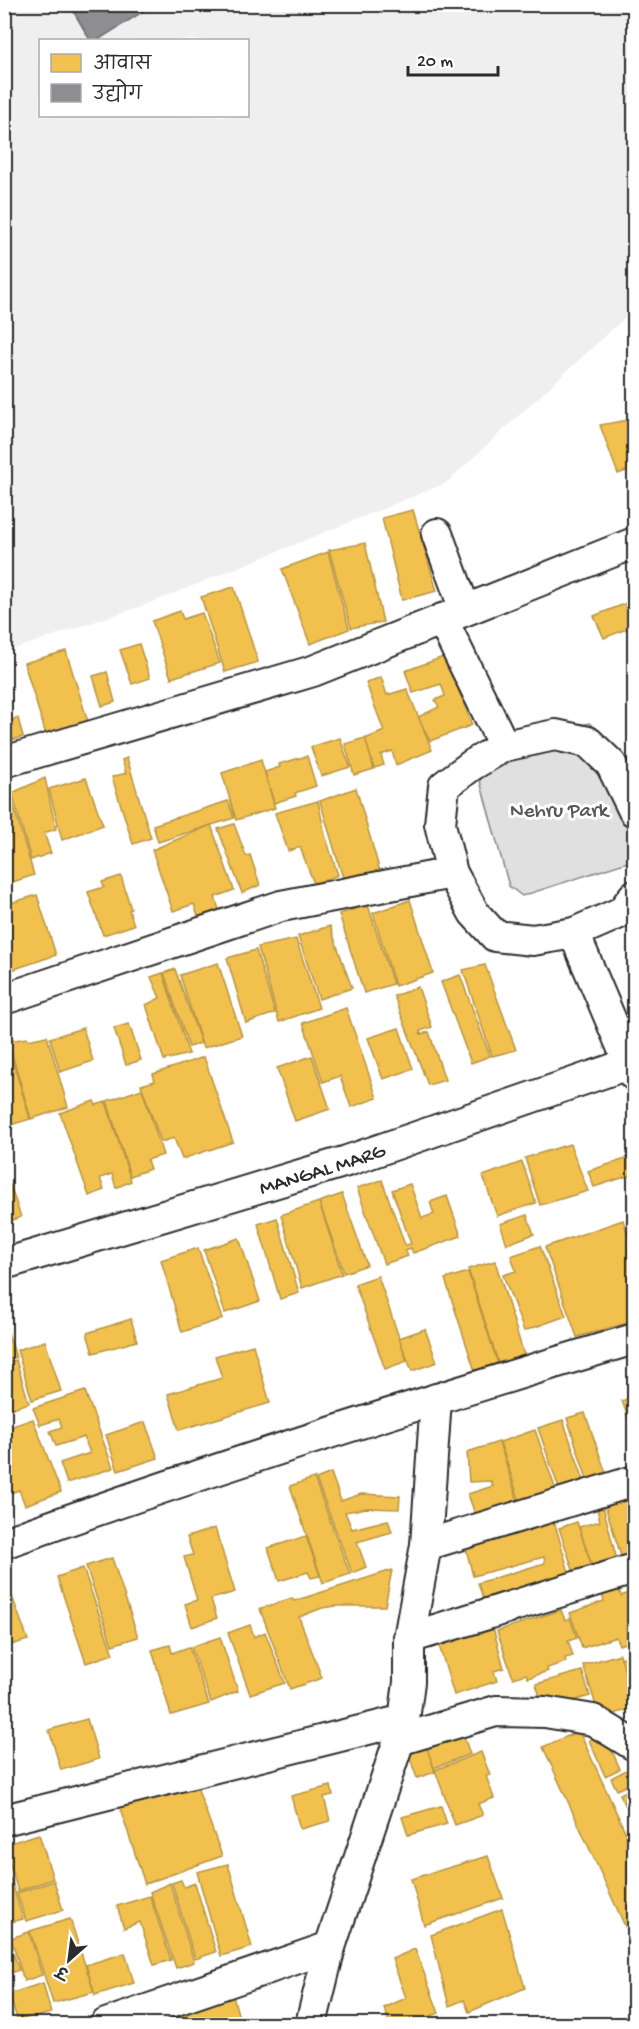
<svg xmlns="http://www.w3.org/2000/svg" width="639" height="2029" viewBox="0 0 639 2029" font-family="'Gochi Hand','Playpen Sans Deva',sans-serif">
<style>
.built{fill:#efefef;fill-rule:evenodd}
.green{fill:#e0e0e0;stroke:#868686;stroke-width:1.5}
.homes{fill:#f2c14e;stroke:#b69444;stroke-width:1.5}
.industry{fill:#8d8d92;stroke:#707073;stroke-width:1.5}
.lines{fill:none;stroke-linecap:round;stroke-linejoin:round}
.minor-casing{stroke:#2b2b2b;stroke-width:34}
.minor{stroke:#fff;stroke-width:30}
.labels{text-anchor:middle;stroke-width:6;stroke-linejoin:round;paint-order:stroke}
.park-label{font-size:21px;fill:#585858;stroke:#fff}
.street-label{font-size:21px;fill:#2b2b2b;stroke:#fff}
</style>
<rect width="100%" height="100%" fill="#fff"/>
<filter id="ink" filterUnits="userSpaceOnUse"><feTurbulence type="fractalNoise" baseFrequency=".0167" numOctaves="2"/><feDisplacementMap in="SourceGraphic" scale="12" xChannelSelector="R" yChannelSelector="G"/><feConvolveMatrix kernelMatrix="1 2 1 2 8 2 1 2 1" color-interpolation-filters="sRGB"/></filter>
<g filter="url(#ink)">
<!-- built -->
<path class="built" d="M 4,5 L 634,5 L 634,309 L 446,483 L 153,602 L 5,652 ZM 40,40 L 248,40 L 248,116 L 40,116 Z"/>
<!-- green -->
<polygon class="green" points="589,723 601,732 634,807 634,860 522,896 509,886 480,781 492,751"/>
<!-- homes -->
<g class="homes">
<polygon points="634,419 634,468 618,474 600,425"/>
<polygon points="413,510 437,591 402,600 382,518"/>
<polygon points="365,543 383,622 351,628 329,550"/>
<polygon points="328,552 349,629 310,644 282,569"/>
<polygon points="234,587 258,662 225,672 201,597"/>
<polygon points="632,601 634,608 634,626 604,638 594,616"/>
<polygon points="180,611 183,619 202,613 220,663 171,678 152,621"/>
<polygon points="139,644 150,678 132,684 120,650"/>
<polygon points="66,651 89,725 47,738 24,663"/>
<polygon points="446,656 472,725 430,741 418,717 439,707 435,700 445,696 441,684 413,693 405,671"/>
<polygon points="107,672 115,702 102,706 93,676"/>
<polygon points="381,677 387,695 407,689 432,750 396,765 392,751 381,755 384,765 374,768 365,739 384,731 366,683"/>
<polygon points="18,718 23,737 4,742 4,722"/>
<polygon points="340,738 350,767 321,776 311,747"/>
<polygon points="365,738 374,769 354,775 345,744"/>
<polygon points="307,756 316,786 295,793 296,796 274,803 265,772 280,767 279,764"/>
<polygon points="127,758 151,838 133,844 112,777 126,773 122,760"/>
<polygon points="261,760 275,808 236,820 222,773"/>
<polygon points="45,778 56,829 44,833 51,853 31,860 12,793"/>
<polygon points="86,778 103,825 62,840 49,789"/>
<polygon points="356,788 381,875 345,885 320,801"/>
<polygon points="10,794 34,875 4,885 4,796"/>
<polygon points="228,801 234,818 158,842 153,825"/>
<polygon points="318,801 325,835 338,875 314,884 300,847 288,851 275,813"/>
<polygon points="234,824 246,856 250,855 260,885 242,893 218,829"/>
<polygon points="211,825 234,890 215,897 221,916 200,922 194,904 173,911 152,850"/>
<polygon points="121,876 131,909 129,910 134,925 103,935 88,892 104,887 102,882"/>
<polygon points="37,895 56,955 6,972 4,905"/>
<polygon points="410,900 433,973 395,986 373,913"/>
<polygon points="368,905 393,984 364,993 339,914"/>
<polygon points="330,926 352,988 319,999 298,936"/>
<polygon points="296,939 319,1008 279,1022 258,947"/>
<polygon points="256,950 275,1013 246,1023 227,958"/>
<polygon points="218,963 242,1036 203,1048 180,975"/>
<polygon points="485,965 516,1050 492,1056 463,970"/>
<polygon points="175,969 201,1043 189,1047 164,973"/>
<polygon points="163,973 189,1054 164,1060 146,1005 160,998 151,977"/>
<polygon points="460,975 490,1056 471,1063 441,982"/>
<polygon points="418,987 432,1027 420,1031 421,1034 429,1032 445,1080 428,1085 394,996"/>
<polygon points="346,1008 377,1098 351,1107 340,1076 323,1082 303,1023"/>
<polygon points="129,1024 141,1060 126,1065 114,1028"/>
<polygon points="83,1028 93,1061 60,1072 50,1038"/>
<polygon points="399,1028 413,1069 383,1079 368,1038"/>
<polygon points="47,1036 68,1107 31,1119 8,1041 27,1038 28,1040"/>
<polygon points="7,1041 30,1119 4,1127 4,1042"/>
<polygon points="312,1056 330,1109 295,1121 277,1068"/>
<polygon points="204,1057 233,1142 182,1159 174,1138 161,1142 141,1085 155,1081 153,1074"/>
<polygon points="142,1089 163,1155 147,1160 150,1169 130,1176 107,1101"/>
<polygon points="94,1101 96,1105 106,1102 131,1181 116,1188 112,1174 100,1178 104,1190 89,1196 60,1113"/>
<polygon points="570,1144 588,1191 540,1205 525,1158"/>
<polygon points="632,1157 634,1174 594,1187 588,1171"/>
<polygon points="522,1162 536,1203 497,1216 483,1176"/>
<polygon points="382,1180 405,1245 411,1244 392,1190 410,1184 422,1218 434,1214 430,1202 447,1196 461,1236 413,1253 411,1248 405,1250 408,1256 384,1264 357,1188"/>
<polygon points="10,1185 21,1217 4,1223 4,1187"/>
<polygon points="342,1194 367,1265 344,1273 319,1202"/>
<polygon points="319,1202 342,1274 302,1288 281,1215"/>
<polygon points="527,1215 534,1234 507,1244 500,1224"/>
<polygon points="277,1218 299,1293 280,1299 258,1224"/>
<polygon points="623,1220 634,1251 634,1321 577,1337 545,1247"/>
<polygon points="239,1238 260,1301 225,1313 204,1250"/>
<polygon points="540,1246 566,1316 524,1331 503,1275 516,1271 511,1256"/>
<polygon points="198,1248 222,1319 182,1332 161,1260"/>
<polygon points="495,1261 525,1358 499,1365 468,1269"/>
<polygon points="468,1272 498,1364 475,1371 445,1279"/>
<polygon points="378,1276 407,1361 385,1369 355,1284"/>
<polygon points="131,1319 137,1341 93,1353 87,1333"/>
<polygon points="4,1321 16,1357 4,1361"/>
<polygon points="425,1329 437,1362 412,1371 399,1338"/>
<polygon points="45,1341 61,1391 32,1400 17,1350"/>
<polygon points="253,1345 270,1403 179,1430 168,1394 222,1378 215,1356"/>
<polygon points="16,1360 29,1403 6,1410 8,1415 4,1416 4,1364"/>
<polygon points="85,1391 113,1468 67,1483 60,1463 90,1453 84,1437 56,1446 50,1431 62,1427 59,1419 40,1425 33,1408"/>
<polygon points="634,1396 634,1432 633,1432 622,1401"/>
<polygon points="585,1413 609,1482 590,1488 567,1418"/>
<polygon points="33,1419 61,1492 25,1505 19,1490 8,1494 4,1486 4,1429"/>
<polygon points="563,1420 587,1489 562,1497 538,1428"/>
<polygon points="145,1422 158,1458 118,1471 106,1435"/>
<polygon points="535,1430 558,1496 522,1508 500,1442"/>
<polygon points="499,1442 520,1507 477,1520 468,1494 493,1486 491,1481 469,1482 467,1452"/>
<polygon points="331,1473 341,1501 361,1494 400,1496 399,1509 366,1508 345,1512 352,1529 388,1520 392,1532 357,1542 366,1567 352,1573 316,1479"/>
<polygon points="314,1478 350,1574 323,1583 290,1486"/>
<polygon points="634,1492 634,1562 624,1565 604,1502"/>
<polygon points="602,1503 617,1560 593,1569 579,1527 600,1521 596,1504"/>
<polygon points="552,1514 573,1586 486,1607 478,1583 545,1563 544,1557 473,1576 464,1541"/>
<polygon points="577,1522 593,1570 575,1576 559,1528"/>
<polygon points="215,1528 235,1592 211,1599 217,1618 192,1627 185,1604 197,1600 184,1557 193,1555 187,1537"/>
<polygon points="306,1536 320,1576 311,1578 308,1572 279,1581 268,1548"/>
<polygon points="112,1558 138,1637 112,1645 86,1566"/>
<polygon points="83,1568 113,1654 86,1663 57,1577"/>
<polygon points="392,1570 385,1606 336,1606 322,1608 299,1617 322,1678 290,1689 260,1609 292,1598 294,1601"/>
<polygon points="9,1588 28,1640 4,1647 4,1589"/>
<polygon points="619,1590 621,1596 629,1593 634,1608 634,1630 633,1631 634,1640 619,1645 616,1637 582,1648 570,1613 604,1601 602,1595"/>
<polygon points="561,1610 565,1620 570,1618 577,1638 568,1641 573,1656 565,1658 566,1662 547,1668 548,1671 528,1678 526,1674 513,1678 497,1631"/>
<polygon points="492,1624 504,1668 494,1671 497,1681 454,1695 438,1642"/>
<polygon points="250,1625 254,1637 265,1632 285,1683 250,1694 228,1633"/>
<polygon points="220,1637 238,1691 211,1702 191,1647"/>
<polygon points="170,1645 172,1653 189,1647 209,1704 171,1715 152,1650"/>
<polygon points="620,1654 634,1701 634,1708 600,1718 583,1665"/>
<polygon points="634,1654 634,1688 631,1689 621,1658"/>
<polygon points="582,1671 590,1696 544,1709 536,1684"/>
<polygon points="87,1719 99,1759 61,1770 49,1730"/>
<polygon points="461,1729 470,1754 434,1768 424,1742"/>
<polygon points="579,1731 634,1851 634,1946 543,1747"/>
<polygon points="604,1733 620,1769 605,1776 589,1740"/>
<polygon points="426,1745 435,1772 417,1778 407,1750"/>
<polygon points="481,1752 490,1775 486,1776 494,1798 478,1804 483,1815 455,1825 435,1770"/>
<polygon points="632,1767 634,1772 634,1782 617,1790 611,1778"/>
<polygon points="159,1784 163,1796 196,1784 222,1856 145,1884 117,1799"/>
<polygon points="331,1786 333,1795 324,1797 330,1821 300,1829 291,1796"/>
<polygon points="634,1787 634,1818 632,1819 620,1794"/>
<polygon points="441,1806 447,1824 408,1835 402,1817"/>
<polygon points="39,1834 53,1879 18,1891 4,1845"/>
<polygon points="488,1856 503,1898 424,1925 411,1879"/>
<polygon points="228,1864 252,1947 221,1956 197,1872"/>
<polygon points="11,1879 23,1919 4,1924 4,1881"/>
<polygon points="181,1880 184,1887 195,1883 216,1952 195,1959 172,1883"/>
<polygon points="54,1881 63,1910 26,1921 17,1893"/>
<polygon points="170,1883 194,1962 176,1968 150,1892"/>
<polygon points="150,1896 171,1960 154,1965 140,1922 124,1928 117,1906"/>
<polygon points="502,1909 525,1988 469,2012 464,2000 449,2006 431,1935"/>
<polygon points="70,1919 94,1992 53,2003 30,1931"/>
<polygon points="29,1932 42,1975 24,1981 11,1938"/>
<polygon points="415,1949 439,2013 410,2024 390,2024 384,2008 406,1998 392,1959"/>
<polygon points="4,1953 5,1956 13,1953 19,1970 4,1975"/>
<polygon points="125,1953 134,1983 95,1995 86,1965"/>
<polygon points="43,1983 51,2013 36,2017 31,2016 18,2022 9,1994"/>
<polygon points="232,1993 241,2024 162,2024 159,2015"/>
</g>
<!-- industry -->
<polygon class="industry" points="69,4 155,4 98,40 90,40"/>
<g class="lines">
<defs>
<g id="minor">
<polyline points="437,534 465,610"/>
<polyline points="442,619 504,746"/>
<polyline points="4,762 313,671 634,543"/>
<polyline points="634,811 611,764 588,742 555,735 504,746 472,765 444,786 440,824 452,873 474,913 495,936 533,940 574,933 622,912 634,896"/>
<polyline points="574,933 634,1075"/>
<polyline points="4,999 281,906 452,873"/>
<path id="s1" d="M 4,1264 L 347,1161 L 634,1062"/>
<path d="M 4,1543 C 212,1468 423,1402 634,1339"/>
<polyline points="426,1545 634,1481"/>
<polyline points="409,1638 634,1569"/>
<polyline points="399,1740 496,1711 545,1712 593,1720 634,1745"/>
<polyline points="4,1820 404,1720"/>
<polyline points="106,2024 330,1947"/>
<polyline points="311,2024 330,1947 399,1740 404,1720 409,1682 409,1638 426,1545 436,1399"/>
</g>
</defs>
<!-- minor casing -->
<use href="#minor" class="minor-casing"/>
<!-- minor -->
<use href="#minor" class="minor"/>
</g>
</g>
<g class="labels">
<!-- park labels -->
<g class="park-label">
<text x="559" y="816">Nehru Park</text>
</g>
<!-- street labels -->
<g class="street-label">
<text dy="7" stroke="none"><textPath href="#s1" startOffset="332">MANGAL MARG</textPath></text>
</g>
</g>
<!-- margin -->
<rect width="639" height="2029" fill="none" stroke="#fff" stroke-width="24"/>
<rect x="12" y="12" width="615" height="2005" fill="none" stroke="#2b2b2b" stroke-width="2" filter="url(#ink)"/>
<!-- legend -->
<rect x="39" y="39" width="210" height="78" fill="#ffffff" stroke="#aaaaaa" stroke-width="1.5"/>
<rect x="51" y="54" width="30" height="18" fill="#f2c14e" stroke="#aaaaaa" stroke-width="1.5"/>
<text x="93" y="69" font-size="18" fill="#2b2b2b">आवास</text>
<rect x="51" y="84" width="30" height="18" fill="#8d8d92" stroke="#aaaaaa" stroke-width="1.5"/>
<text x="93" y="99" font-size="18" fill="#2b2b2b">उद्योग</text>
<!-- north arrow -->
<g transform="translate(69 1960) rotate(208)" stroke="#ffffff" stroke-width="4.5" paint-order="stroke">
<path d="M0-4.5L10 22L0 15L-10 22Z" fill="#2b2b2b"/>
<text y="-9" font-size="16" font-weight="bold" text-anchor="middle" fill="#2b2b2b">उ</text>
</g>
<!-- scale -->
<path d="M408 66v9h90v-9" fill="none" stroke="#2b2b2b" stroke-width="3"/>
<text x="417" y="66" font-size="18" fill="#2b2b2b" stroke="#ffffff" stroke-width="4.5" paint-order="stroke">20 m</text>
</svg>
